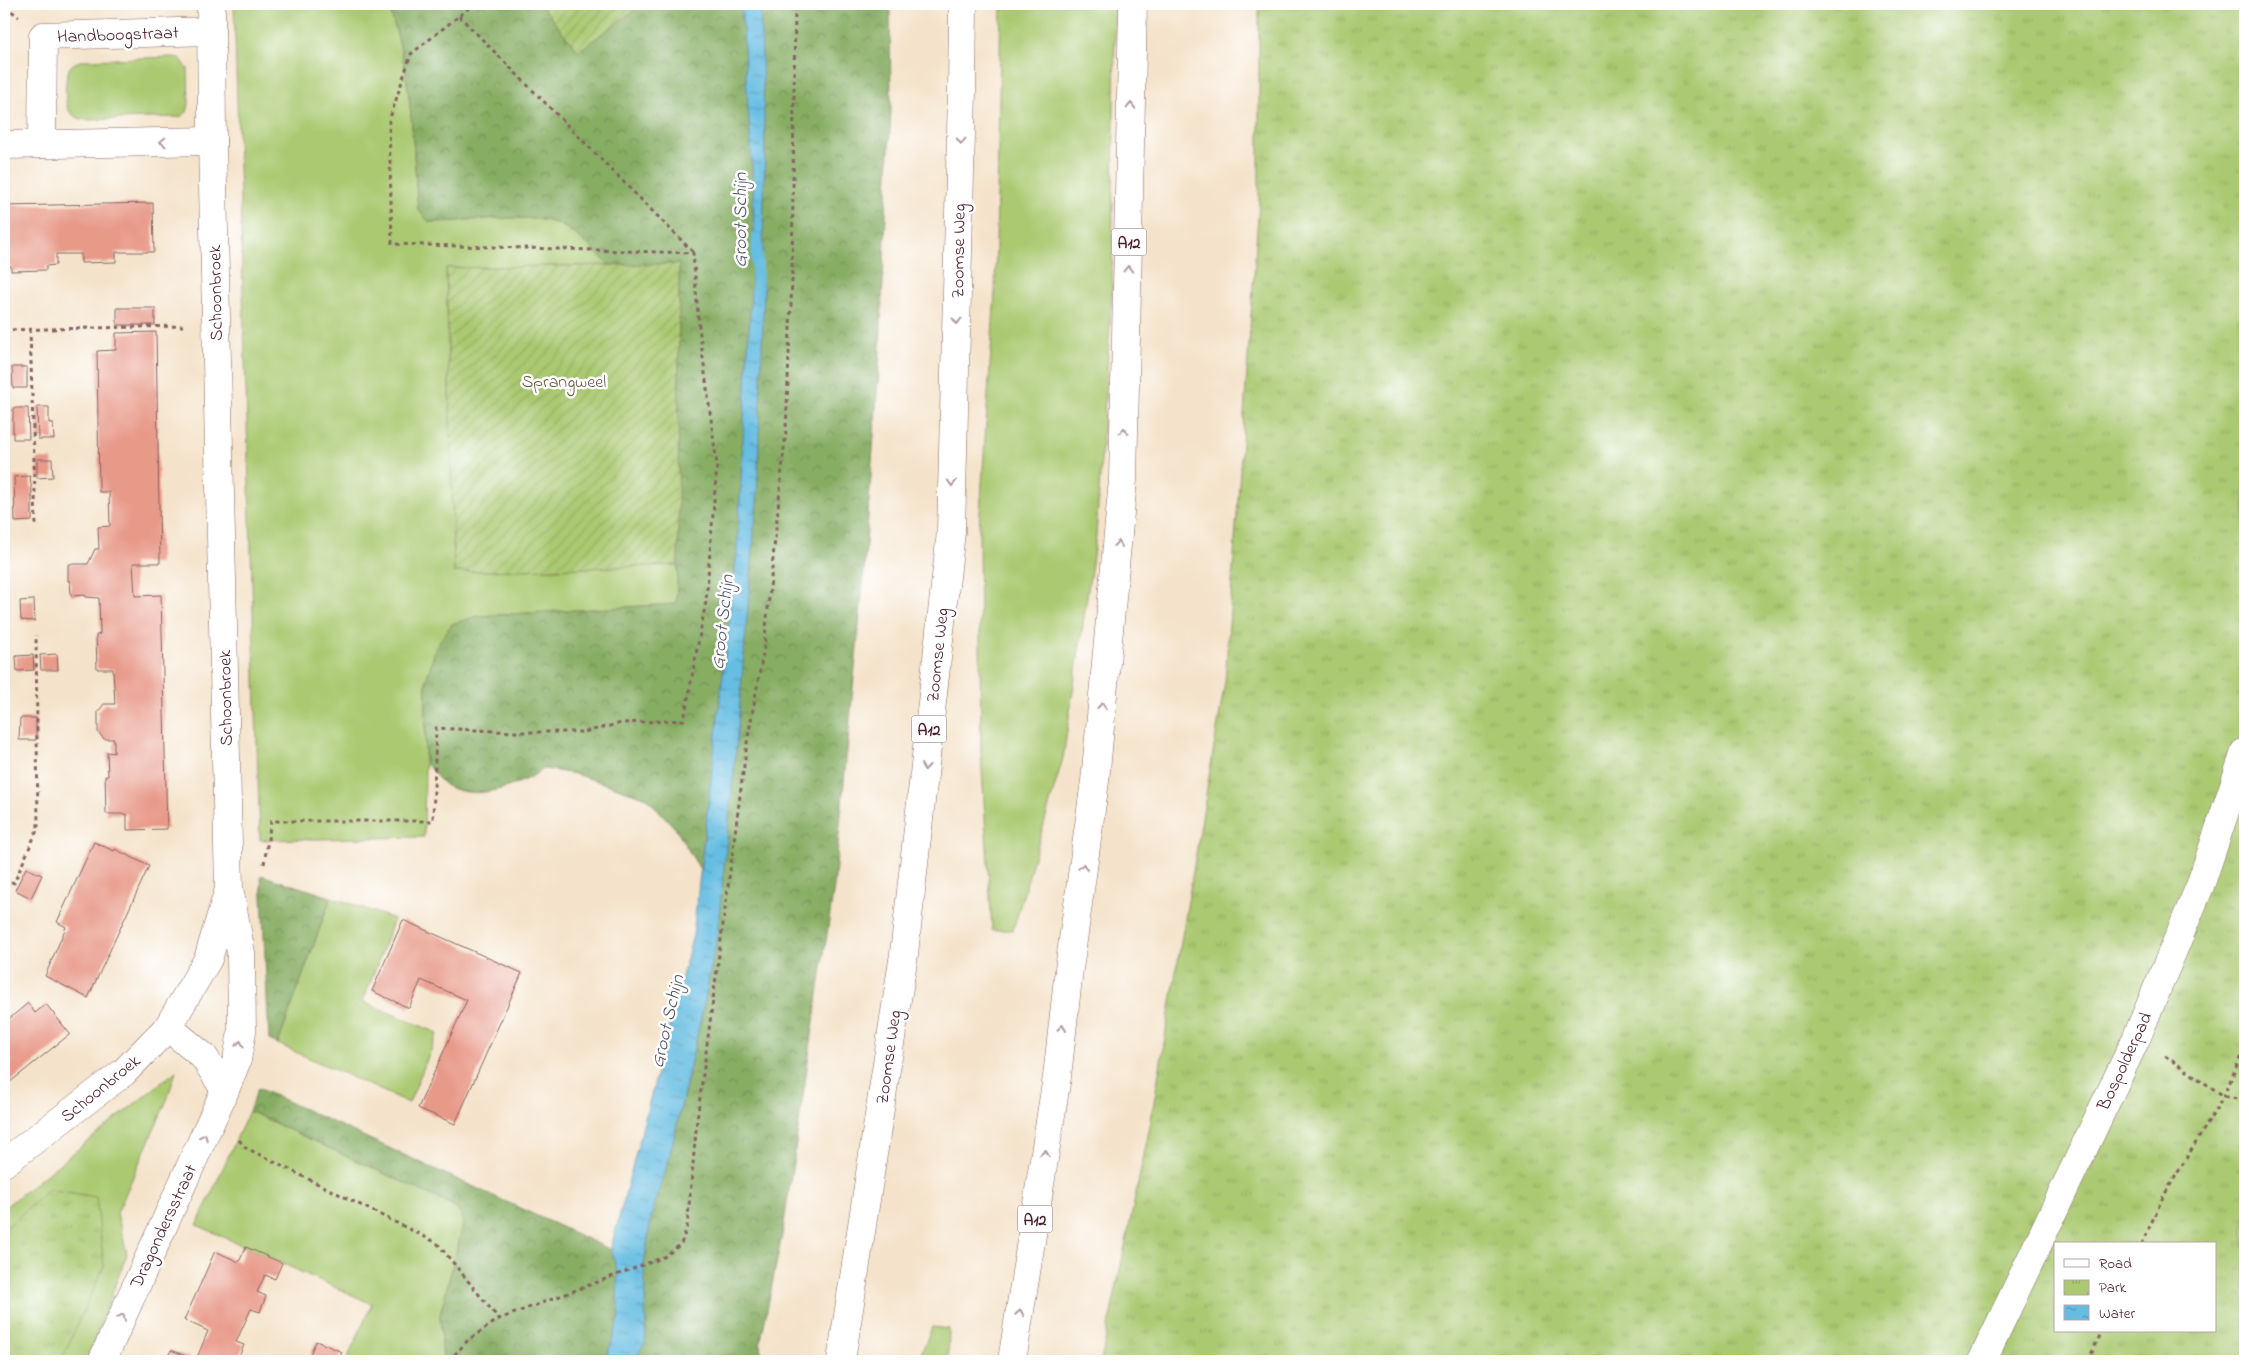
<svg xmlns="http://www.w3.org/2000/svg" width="2249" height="1365" viewBox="0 0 2249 1365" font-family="'Indie Flower',sans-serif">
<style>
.grass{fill:#aac971;stroke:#7a744e}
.forest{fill:url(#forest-crowns);stroke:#686647}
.park{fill:url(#park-tufts);stroke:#7a744e;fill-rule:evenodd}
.garden{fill:url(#garden-furrows);stroke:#7a744e}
.water{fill:url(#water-ripples);stroke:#586e86}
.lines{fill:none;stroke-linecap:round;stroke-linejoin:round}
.stream{stroke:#65bde2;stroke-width:11}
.building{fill:#e89a89}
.street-casing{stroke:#866463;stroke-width:29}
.highway-casing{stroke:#866463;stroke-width:29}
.path{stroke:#866463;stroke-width:3;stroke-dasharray:4 4;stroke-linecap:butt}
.street{stroke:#fff;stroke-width:28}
.highway{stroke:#fff;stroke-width:28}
.oneway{stroke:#ae9aa0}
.labels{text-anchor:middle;stroke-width:5;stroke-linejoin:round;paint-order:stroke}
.shield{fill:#fff;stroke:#80626b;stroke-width:1}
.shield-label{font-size:16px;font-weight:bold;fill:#4a1f2b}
.street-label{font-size:18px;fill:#4a1f2b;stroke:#fff}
.park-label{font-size:18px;fill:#6c5a44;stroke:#fff}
.water-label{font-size:19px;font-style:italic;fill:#53566b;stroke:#fff}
</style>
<defs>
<pattern id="forest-crowns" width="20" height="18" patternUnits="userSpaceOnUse" patternTransform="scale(1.25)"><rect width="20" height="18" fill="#87ad63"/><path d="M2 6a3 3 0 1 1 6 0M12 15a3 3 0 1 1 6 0" fill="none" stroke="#708c52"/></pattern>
<pattern id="park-tufts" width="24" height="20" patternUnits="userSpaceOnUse" patternTransform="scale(1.25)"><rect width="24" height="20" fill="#aac971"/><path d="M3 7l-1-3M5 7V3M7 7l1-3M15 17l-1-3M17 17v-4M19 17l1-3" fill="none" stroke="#94ac62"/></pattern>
<pattern id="garden-furrows" width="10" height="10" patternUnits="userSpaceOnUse" patternTransform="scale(1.25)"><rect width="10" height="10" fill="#aac971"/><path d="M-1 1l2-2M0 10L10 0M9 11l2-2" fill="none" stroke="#94ac62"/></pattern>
<pattern id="water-ripples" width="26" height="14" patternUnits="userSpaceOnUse" patternTransform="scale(1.25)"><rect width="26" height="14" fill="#65bde2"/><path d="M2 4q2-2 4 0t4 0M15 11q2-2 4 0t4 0" fill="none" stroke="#5599b7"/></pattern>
</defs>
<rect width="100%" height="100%" fill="#fff"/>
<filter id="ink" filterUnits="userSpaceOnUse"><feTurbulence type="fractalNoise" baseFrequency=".02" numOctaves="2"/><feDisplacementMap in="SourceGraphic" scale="10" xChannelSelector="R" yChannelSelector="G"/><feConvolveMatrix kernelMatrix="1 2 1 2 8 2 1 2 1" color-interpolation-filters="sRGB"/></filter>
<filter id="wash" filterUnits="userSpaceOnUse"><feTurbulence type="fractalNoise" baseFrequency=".0096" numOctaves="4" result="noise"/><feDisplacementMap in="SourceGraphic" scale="20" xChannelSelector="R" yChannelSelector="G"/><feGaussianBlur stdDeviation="1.12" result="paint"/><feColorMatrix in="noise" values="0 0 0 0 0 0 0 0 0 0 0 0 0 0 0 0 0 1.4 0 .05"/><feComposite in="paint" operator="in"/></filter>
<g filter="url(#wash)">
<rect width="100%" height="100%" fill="#f4e3ca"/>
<!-- grass -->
<g class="grass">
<path d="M 234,4 L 387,4 C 413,70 412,140 418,209 L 429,222 C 466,222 517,213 552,222 C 570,226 595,251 609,265 L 446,268 L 454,572 L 678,565 L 676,604 L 478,616 L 452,624 L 426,681 L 424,837 L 260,840 Z"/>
<polygon points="1001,4 1115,4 1115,26 1112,293 1096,536 1063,758 1013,930 992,930 981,753 979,528 995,292"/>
<polygon points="4,15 6,68 4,82"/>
<path d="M 172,57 L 180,58 L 188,69 L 189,104 L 187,112 L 180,117 L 85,120 C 78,118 72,116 68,109 C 64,101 65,72 71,66 C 75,62 80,61 86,60 Z"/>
<polygon points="331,897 394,919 363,1002 438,1033 409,1103 278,1044"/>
<polygon points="176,1071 167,1100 117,1213 127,1254 87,1361 4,1361 4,1208"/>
<polygon points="249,1111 452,1205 461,1213 463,1225 440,1315 443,1361 346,1361 372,1304 197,1225"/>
<polygon points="932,1327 949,1329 948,1361 918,1361"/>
</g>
<!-- forest -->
<g class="forest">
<path d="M 387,4 L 540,4 L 578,51 L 643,4 L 890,4 L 891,108 L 879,368 L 863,584 L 834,887 L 783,1230 L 760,1345 L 763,1361 L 443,1361 L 440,1315 L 463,1225 L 461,1213 L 452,1205 L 249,1111 L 258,1088 L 644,1265 L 651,1217 L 669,1159 L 705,1000 L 714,911 L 701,871 L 675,828 L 647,798 L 576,774 L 544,769 C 518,786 478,802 447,786 C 439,781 431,769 425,763 L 426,681 L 436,646 L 452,624 L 478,616 L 676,604 L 678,565 L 679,264 L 609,265 C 595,251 570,226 552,222 C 517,213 466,222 429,222 L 418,209 C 412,140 413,70 387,4 Z"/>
<polygon points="261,875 331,897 278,1044 269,1040"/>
</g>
<!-- park -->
<g class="park">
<path d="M 1259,4 L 2245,4 L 2245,1361 L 1101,1361 L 1150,1126 L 1225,682 L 1259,203 ZM 2055,1244 L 2215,1244 L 2215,1331 L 2055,1331 Z"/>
<polygon points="49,1189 96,1197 104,1266 61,1361 4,1361 4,1230"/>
</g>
<!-- garden -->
<g class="garden">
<polygon points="540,4 643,4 578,51"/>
<polygon points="679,264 678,565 454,572 446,268"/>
</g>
<!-- water -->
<g class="water">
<polygon points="741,4 760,4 765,145 763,253 757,253 754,250 753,180"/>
<polygon points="752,275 761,279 764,288 757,500 736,749 717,937 705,1000 669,1159 651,1217 644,1265 646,1331 645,1343 634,1361 605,1361 620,1317 617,1296 618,1275 611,1248 693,935 737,551"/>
</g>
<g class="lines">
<!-- stream -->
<polyline class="stream" points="757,292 757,238"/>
</g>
<g id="blocks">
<!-- building -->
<g class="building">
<polygon points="153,203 154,252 116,252 116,262 81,263 81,254 56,254 56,265 46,266 46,270 11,271 11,266 4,266 4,206"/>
<rect x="117" y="308" width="38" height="17"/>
<polygon points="156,332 160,563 133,563 135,596 161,595 167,829 127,830 127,814 106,814 105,776 108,776 107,752 114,753 114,739 104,739 98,732 98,712 104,704 115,704 113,669 97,669 96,635 100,634 99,598 86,597 85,595 71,596 70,581 68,581 68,564 88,564 95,549 99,549 98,527 110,526 109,492 99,492 97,351 116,350 116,333"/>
<polygon points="12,367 27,367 27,388 13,388"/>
<polygon points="37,407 49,407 49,423 53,423 54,439 38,439"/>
<polygon points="13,408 28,408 29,439 13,439"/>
<polygon points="37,459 52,459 53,477 37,478"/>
<polygon points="30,476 32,493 32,521 15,522 14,477"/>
<polygon points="34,600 35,621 21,620 20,601"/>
<polygon points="57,654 58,670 41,670 40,655"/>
<polygon points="33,655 34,670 17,671 16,656"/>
<polygon points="20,718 36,718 36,740 19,740"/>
<polygon points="94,842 114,851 115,849 149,866 88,998 45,976 66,927 57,922"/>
<polygon points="26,868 42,875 31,898 15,890"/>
<polygon points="403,920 522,973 455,1124 418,1108 467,1000 421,980 409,1008 372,991"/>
<polygon points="28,1003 35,1013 46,1004 70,1034 4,1087 4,1023"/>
<polygon points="246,1247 282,1263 275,1279 265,1275 257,1292 266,1296 260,1312 251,1309 236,1342 244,1345 237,1361 166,1361 171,1350 196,1360 208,1331 184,1320 200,1285 215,1251 239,1262"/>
<polygon points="316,1341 342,1352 338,1361 325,1361 310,1354"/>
</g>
</g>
</g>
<g filter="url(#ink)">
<use href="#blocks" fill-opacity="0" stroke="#866463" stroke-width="1"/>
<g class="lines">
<defs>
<g id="street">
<polyline points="42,144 43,36 211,31"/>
<polyline points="4,145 212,141"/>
<polyline points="225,1090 237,1060 242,1031 241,953 230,893"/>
<polyline points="4,1163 124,1072 168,1027 208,959 229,889 212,141 211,4"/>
<polyline points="102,1361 225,1090 204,1057 168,1027"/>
<polyline points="1982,1361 2136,1039 2200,886 2245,752"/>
</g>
<g id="highway">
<polyline points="841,1361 904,954 951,532 962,92 963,4"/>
<polyline points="1012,1361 1057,1077 1069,969 1095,781 1123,480 1133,4"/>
</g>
</defs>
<!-- street casing -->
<use href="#street" class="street-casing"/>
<!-- highway casing -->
<use href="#highway" class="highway-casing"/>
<!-- path -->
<g class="path">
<polyline points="4,9 10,10 19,17"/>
<polyline points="459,16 693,252"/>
<polyline points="30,329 36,527"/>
<polyline points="4,330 183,326"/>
<polyline points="264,864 271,821 433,821 436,728 514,732 584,732 622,723 684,720 706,601 717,465 699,327 693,253 392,244 389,121 411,54 474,4"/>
<polyline points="4,878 14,883 38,828 36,635"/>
<polyline points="2165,1056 2224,1096 2245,1101"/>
<polyline points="239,1140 246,1148 437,1243 499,1319"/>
<polyline points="2142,1244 2163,1197 2224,1096 2245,1046"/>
<polyline points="449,1361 468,1340 499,1319 664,1257 681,1244 687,1227 697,1120 747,743 764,648 786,429 792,279 795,4"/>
<polyline points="2088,1361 2102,1331"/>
</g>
<!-- street -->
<use href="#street" class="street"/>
<!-- highway -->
<use href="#highway" class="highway"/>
</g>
<!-- one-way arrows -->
<defs><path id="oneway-chevron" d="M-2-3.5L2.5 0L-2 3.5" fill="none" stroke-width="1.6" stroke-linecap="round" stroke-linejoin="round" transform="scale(1.25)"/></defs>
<g class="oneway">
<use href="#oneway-chevron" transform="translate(1131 106) rotate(-89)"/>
<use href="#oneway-chevron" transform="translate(961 141) rotate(91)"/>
<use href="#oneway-chevron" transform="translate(163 142) rotate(179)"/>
<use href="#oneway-chevron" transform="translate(1128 269) rotate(-89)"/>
<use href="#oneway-chevron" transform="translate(957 321) rotate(91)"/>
<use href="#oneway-chevron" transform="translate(1124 431) rotate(-89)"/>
<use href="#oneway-chevron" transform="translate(952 483) rotate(91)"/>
<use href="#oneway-chevron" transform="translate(1118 544) rotate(-85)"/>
<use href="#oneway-chevron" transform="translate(1102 706) rotate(-84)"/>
<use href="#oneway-chevron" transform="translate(925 767) rotate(96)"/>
<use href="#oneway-chevron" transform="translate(1083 867) rotate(-82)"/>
<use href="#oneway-chevron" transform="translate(1062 1028) rotate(-84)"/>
<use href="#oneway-chevron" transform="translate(240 1044) rotate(-81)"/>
<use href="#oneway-chevron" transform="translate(204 1137) rotate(-65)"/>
<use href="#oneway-chevron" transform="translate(1045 1153) rotate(-81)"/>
<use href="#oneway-chevron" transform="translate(1020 1313) rotate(-81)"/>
<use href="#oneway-chevron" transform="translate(122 1317) rotate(-65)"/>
</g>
</g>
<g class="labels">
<!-- shield labels -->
<g class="shield">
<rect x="1111.5" y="228.5" width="35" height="27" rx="4"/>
<rect x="911.5" y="715.5" width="35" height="27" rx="4"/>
<rect x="1017.5" y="1205.5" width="35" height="27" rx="4"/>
</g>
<g class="shield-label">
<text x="1129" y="248">A12</text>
<text x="929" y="735">A12</text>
<text x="1035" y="1225">A12</text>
</g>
<!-- street labels -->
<g class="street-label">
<text transform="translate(118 34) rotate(-2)" y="6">Handboogstraat</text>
<text transform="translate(958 251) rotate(-89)" y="6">Zoomse Weg</text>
<text transform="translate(215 293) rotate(-91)" y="6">Schoonbroek</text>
<text transform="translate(937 655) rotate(-84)" y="6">Zoomse Weg</text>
<text transform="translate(225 698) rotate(-91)" y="6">Schoonbroek</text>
<text transform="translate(888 1057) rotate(-82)" y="6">Zoomse Weg</text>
<text transform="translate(2124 1061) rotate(-65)" y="6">Bospolderpad</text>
<text transform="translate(100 1088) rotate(-39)" y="6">Schoonbroek</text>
<text transform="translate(163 1226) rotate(-65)" y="6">Dragondersstraat</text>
</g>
<!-- park labels -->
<g class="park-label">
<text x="564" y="387">Sprangweel</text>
</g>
<!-- water labels -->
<g class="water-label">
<text transform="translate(739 220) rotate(-90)" y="7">Groot Schijn</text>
<text transform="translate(721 622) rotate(-84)" y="7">Groot Schijn</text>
<text transform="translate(666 1021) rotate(-77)" y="7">Groot Schijn</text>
</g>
</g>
<!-- margin -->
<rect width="2249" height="1365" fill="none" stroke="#fff" stroke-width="20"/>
<!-- legend -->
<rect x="2054" y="1242" width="162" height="90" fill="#ffffff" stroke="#b7a5aa"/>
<rect x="2064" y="1259" width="25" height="8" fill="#ffffff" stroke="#b7a5aa"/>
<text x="2099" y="1268" font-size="15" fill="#4a1f2b">Road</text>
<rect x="2064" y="1280" width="25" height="15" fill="url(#park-tufts)" stroke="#b7a5aa"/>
<text x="2099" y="1292" font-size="15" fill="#4a1f2b">Park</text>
<rect x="2064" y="1305" width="25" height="15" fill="url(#water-ripples)" stroke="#b7a5aa"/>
<text x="2099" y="1318" font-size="15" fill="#4a1f2b">Water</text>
</svg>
